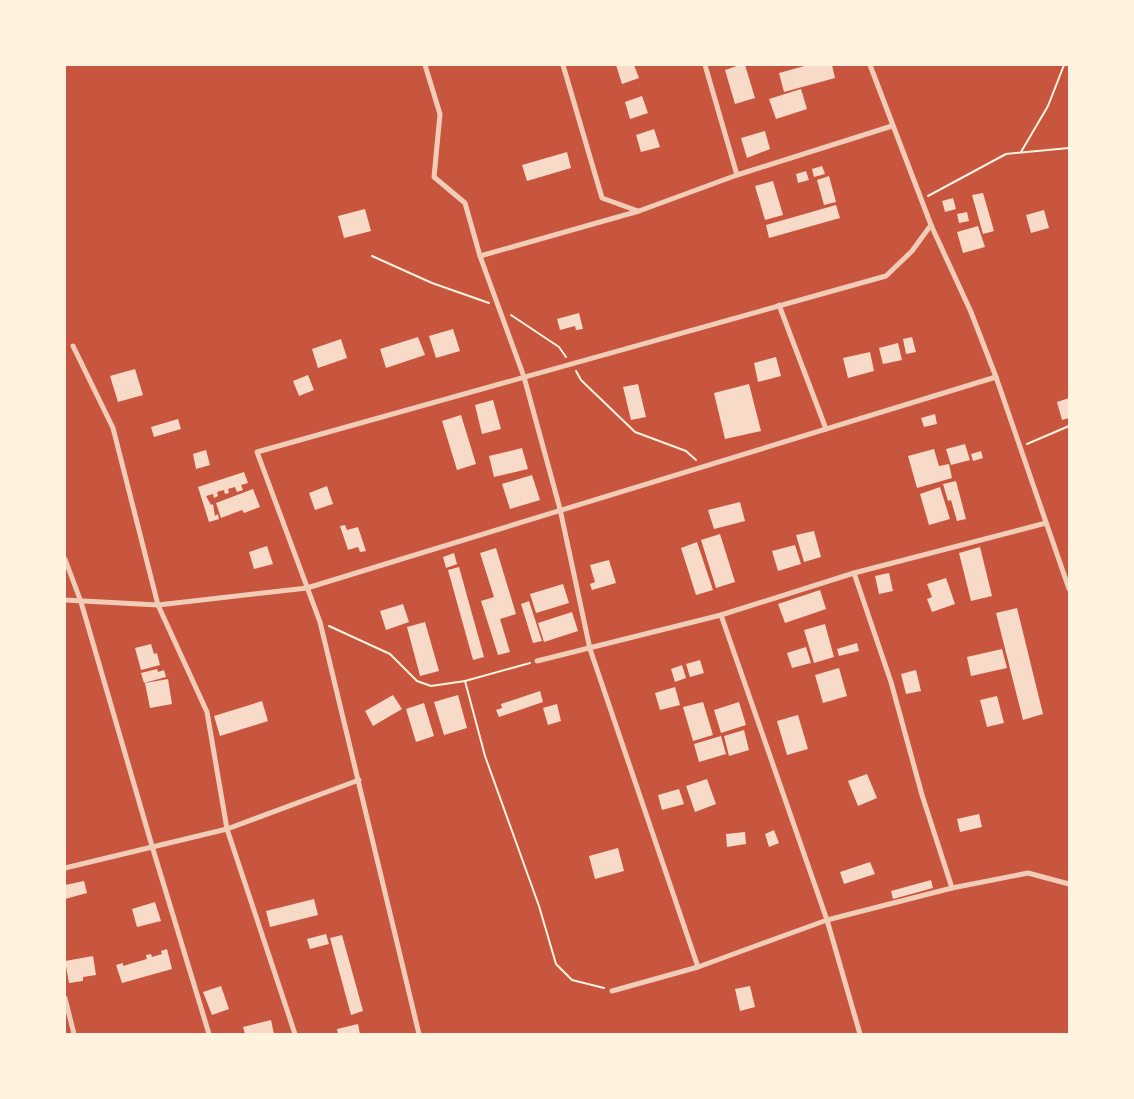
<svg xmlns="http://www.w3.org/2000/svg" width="1134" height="1099" viewBox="0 0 1134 1099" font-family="Bitter,serif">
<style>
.building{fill:#f7dbc8}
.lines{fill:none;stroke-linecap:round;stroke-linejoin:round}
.path{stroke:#fff3e0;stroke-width:2}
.minor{stroke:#f1ccb7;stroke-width:5}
</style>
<rect width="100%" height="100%" fill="#c8553d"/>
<!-- building -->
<g class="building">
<polygon points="616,65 634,65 639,78 622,84"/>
<polygon points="740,65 745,65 755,98 735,104 725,70"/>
<polygon points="808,65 832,65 835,78 784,92 779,73"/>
<polygon points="801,89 807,109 776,119 769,99"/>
<polygon points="642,96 648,113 630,119 625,102"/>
<polygon points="654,129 660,147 641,152 636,135"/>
<polygon points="765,131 770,149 747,158 741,138"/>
<polygon points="567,152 571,168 527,181 522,165"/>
<polygon points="822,166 825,174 814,177 812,169"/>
<polygon points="806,171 809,180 798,183 796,174"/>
<polygon points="829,176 836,202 824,205 817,180"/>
<polygon points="773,181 783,215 765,220 755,186"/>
<polygon points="983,193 994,231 983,234 972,195"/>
<polygon points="953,198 956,209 945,212 942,201"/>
<polygon points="836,205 840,218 769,238 766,225"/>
<polygon points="365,209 371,231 344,238 338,216"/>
<polygon points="1044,210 1049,228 1031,233 1026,215"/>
<polygon points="967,212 969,221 959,223 957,214"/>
<polygon points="978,226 985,247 963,253 957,232"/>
<polygon points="579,313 583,329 576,330 575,326 560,330 557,319"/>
<polygon points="453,329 460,351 436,358 429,336"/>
<polygon points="418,337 425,355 386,368 380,349"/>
<polygon points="912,337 916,352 906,354 903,339"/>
<polygon points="341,339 347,358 318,368 312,349"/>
<polygon points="898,343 902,360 883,364 879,348"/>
<polygon points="870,352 874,371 848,378 843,358"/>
<polygon points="776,357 781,376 758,382 754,363"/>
<polygon points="135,369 143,395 118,402 110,376"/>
<polygon points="308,375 314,390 299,396 293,381"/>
<polygon points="638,384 646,417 631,420 623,387"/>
<polygon points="749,384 761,431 725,439 714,393"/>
<polygon points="1069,398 1069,418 1062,420 1057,402"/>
<polygon points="493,400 501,429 482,434 475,405"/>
<polygon points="935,414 937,424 924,427 921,418"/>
<polygon points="461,415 476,464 457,470 442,421"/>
<polygon points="178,419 181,429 154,437 151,427"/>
<polygon points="965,444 970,460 951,465 946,449"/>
<polygon points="522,448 528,469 494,477 489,456"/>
<polygon points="934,449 939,466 949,464 952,478 917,488 908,456"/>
<polygon points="206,450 210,465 196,469 193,454"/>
<polygon points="981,451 983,458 973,461 971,454"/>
<polygon points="244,472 248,483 241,485 243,490 237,492 235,487 228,489 229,493 225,494 224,490 217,492 218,496 214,498 213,494 206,496 211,505 213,504 215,516 218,514 219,519 209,522 198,487"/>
<polygon points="532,475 540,500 510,509 502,484"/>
<polygon points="956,481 966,519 957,521 951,500 948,501 943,484"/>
<polygon points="327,486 333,504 315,510 309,493"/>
<polygon points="940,487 950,519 929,525 920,494"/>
<polygon points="253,489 260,507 244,513 242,510 221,518 216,503"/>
<polygon points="740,502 745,521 714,529 708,510"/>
<polygon points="345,525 347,530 358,527 366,551 360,552 358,547 348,550 340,526"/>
<polygon points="814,531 821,557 804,562 796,535"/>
<polygon points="720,534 735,582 716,588 701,540"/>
<polygon points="697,542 713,590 696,595 681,548"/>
<polygon points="795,545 801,564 778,571 772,551"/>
<polygon points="267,546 273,564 254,569 249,552"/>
<polygon points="980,547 992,596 971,601 959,553"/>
<polygon points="496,548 516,614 500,619 510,652 498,655 481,601 494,597 480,553"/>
<polygon points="454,553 457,564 446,568 443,557"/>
<polygon points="609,560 616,583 592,590 590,584 595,582 590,565"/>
<polygon points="459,567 484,657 473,660 448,570"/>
<polygon points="889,573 893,591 879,594 875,576"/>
<polygon points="946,578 955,604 932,612 927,599 932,597 927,584"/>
<polygon points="563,584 569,603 536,613 530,594"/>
<polygon points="820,590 826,609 785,623 778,604"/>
<polygon points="529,601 542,641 533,643 521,604"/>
<polygon points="403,604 409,622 386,630 380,611"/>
<polygon points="1017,608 1043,714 1023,720 996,613"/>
<polygon points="572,612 578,631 544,642 538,623"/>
<polygon points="425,622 439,671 420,676 407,627"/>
<polygon points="825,624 834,657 814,663 804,630"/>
<polygon points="857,643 859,651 839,656 837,649"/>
<polygon points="151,644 154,654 157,653 160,665 141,670 135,648"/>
<polygon points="806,647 811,663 792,668 787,653"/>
<polygon points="1002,649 1007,668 971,676 967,657"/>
<polygon points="700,660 704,673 690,677 686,664"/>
<polygon points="682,665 686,678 675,682 671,669"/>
<polygon points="839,668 847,696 823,703 815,675"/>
<polygon points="157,669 158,672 164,670 166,677 144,683 141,673"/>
<polygon points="916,670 921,691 906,694 901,674"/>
<polygon points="168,679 172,704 150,708 145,683"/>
<polygon points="675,687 680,705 660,710 655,693"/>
<polygon points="540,691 543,702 499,717 496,710 502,708 501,704"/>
<polygon points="393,695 402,709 373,726 365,711"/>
<polygon points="458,695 467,728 444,735 434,702"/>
<polygon points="997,696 1004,723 987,727 980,700"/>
<polygon points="262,701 268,721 220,736 214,716"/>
<polygon points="703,702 713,735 693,741 683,707"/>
<polygon points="739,702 746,725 721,733 714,710"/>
<polygon points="424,703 434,736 416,742 406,709"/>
<polygon points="557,704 561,721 548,725 543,708"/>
<polygon points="798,715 808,749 787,755 777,721"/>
<polygon points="744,730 749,750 729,756 724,736"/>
<polygon points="721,736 726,754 699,762 694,744"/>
<polygon points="867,774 877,798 858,806 848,781"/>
<polygon points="707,779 716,804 695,812 686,786"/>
<polygon points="679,789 684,804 662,810 658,795"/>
<polygon points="979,814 982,827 960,832 957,819"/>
<polygon points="774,830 779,843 769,847 765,834"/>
<polygon points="745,832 746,844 727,847 726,834"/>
<polygon points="618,848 624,871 595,879 589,856"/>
<polygon points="870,862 875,874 844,884 840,872"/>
<polygon points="931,880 933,888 893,899 891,891"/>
<polygon points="84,881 87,893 65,899 65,885"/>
<polygon points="314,899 318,915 270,927 266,911"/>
<polygon points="155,902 161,921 137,927 132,909"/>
<polygon points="326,934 329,944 310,949 307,939"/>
<polygon points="342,935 363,1011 351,1015 330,938"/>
<polygon points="167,949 172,969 122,983 116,965 123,963 123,966 133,963 147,959 146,955 151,954 152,957 162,954 161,951"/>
<polygon points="93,956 96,975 83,977 83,981 69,983 65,961"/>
<polygon points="221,986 229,1009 212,1015 203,992"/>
<polygon points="750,986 755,1007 740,1011 735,989"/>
<polygon points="271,1020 274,1034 245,1034 243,1027"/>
<polygon points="358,1024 360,1034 338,1034 337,1029"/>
</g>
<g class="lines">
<!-- path -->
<g class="path">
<polyline points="1021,152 1048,106 1064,65"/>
<polyline points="928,196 1006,154 1069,148"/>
<polyline points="372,256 432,283 489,303"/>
<polyline points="511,315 559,347 566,357"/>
<polyline points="576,371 581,380 635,432 686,451 696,460"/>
<polyline points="1027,444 1069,426"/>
<polyline points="329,626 390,654 417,681 431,686 465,681 530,663"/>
<polyline points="465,681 485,756 539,906 556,964 572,980 604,988"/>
</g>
<!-- minor -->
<g class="minor">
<polyline points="425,65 440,114 434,177 465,203 480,256 524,377 560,509 590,649 698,967"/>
<polyline points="563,65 602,198 638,211"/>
<polyline points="705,65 737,175"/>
<polyline points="870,65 931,225 971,312 996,377 1069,589"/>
<polyline points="480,256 639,211 737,175 892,126"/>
<polyline points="779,305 826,429"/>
<polyline points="73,346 113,428 158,605 207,712 227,829 295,1034"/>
<polyline points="65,559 81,602 152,846 209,1034"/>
<polyline points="854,573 891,682 922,795 952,888"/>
<polyline points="65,600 158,605 307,588 996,377"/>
<polyline points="721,615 827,920 860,1034"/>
<polyline points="537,661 721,615 854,573 1046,523"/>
<polyline points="65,868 227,829 359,780"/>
<polyline points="612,991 698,967 827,920 952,888 1028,873 1069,884"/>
<polyline points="65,998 74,1034"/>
<polyline points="419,1034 320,622 257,452 886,276 912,251 931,225"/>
</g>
</g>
<!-- border -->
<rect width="1134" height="1099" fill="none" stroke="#fff3e0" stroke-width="132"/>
</svg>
